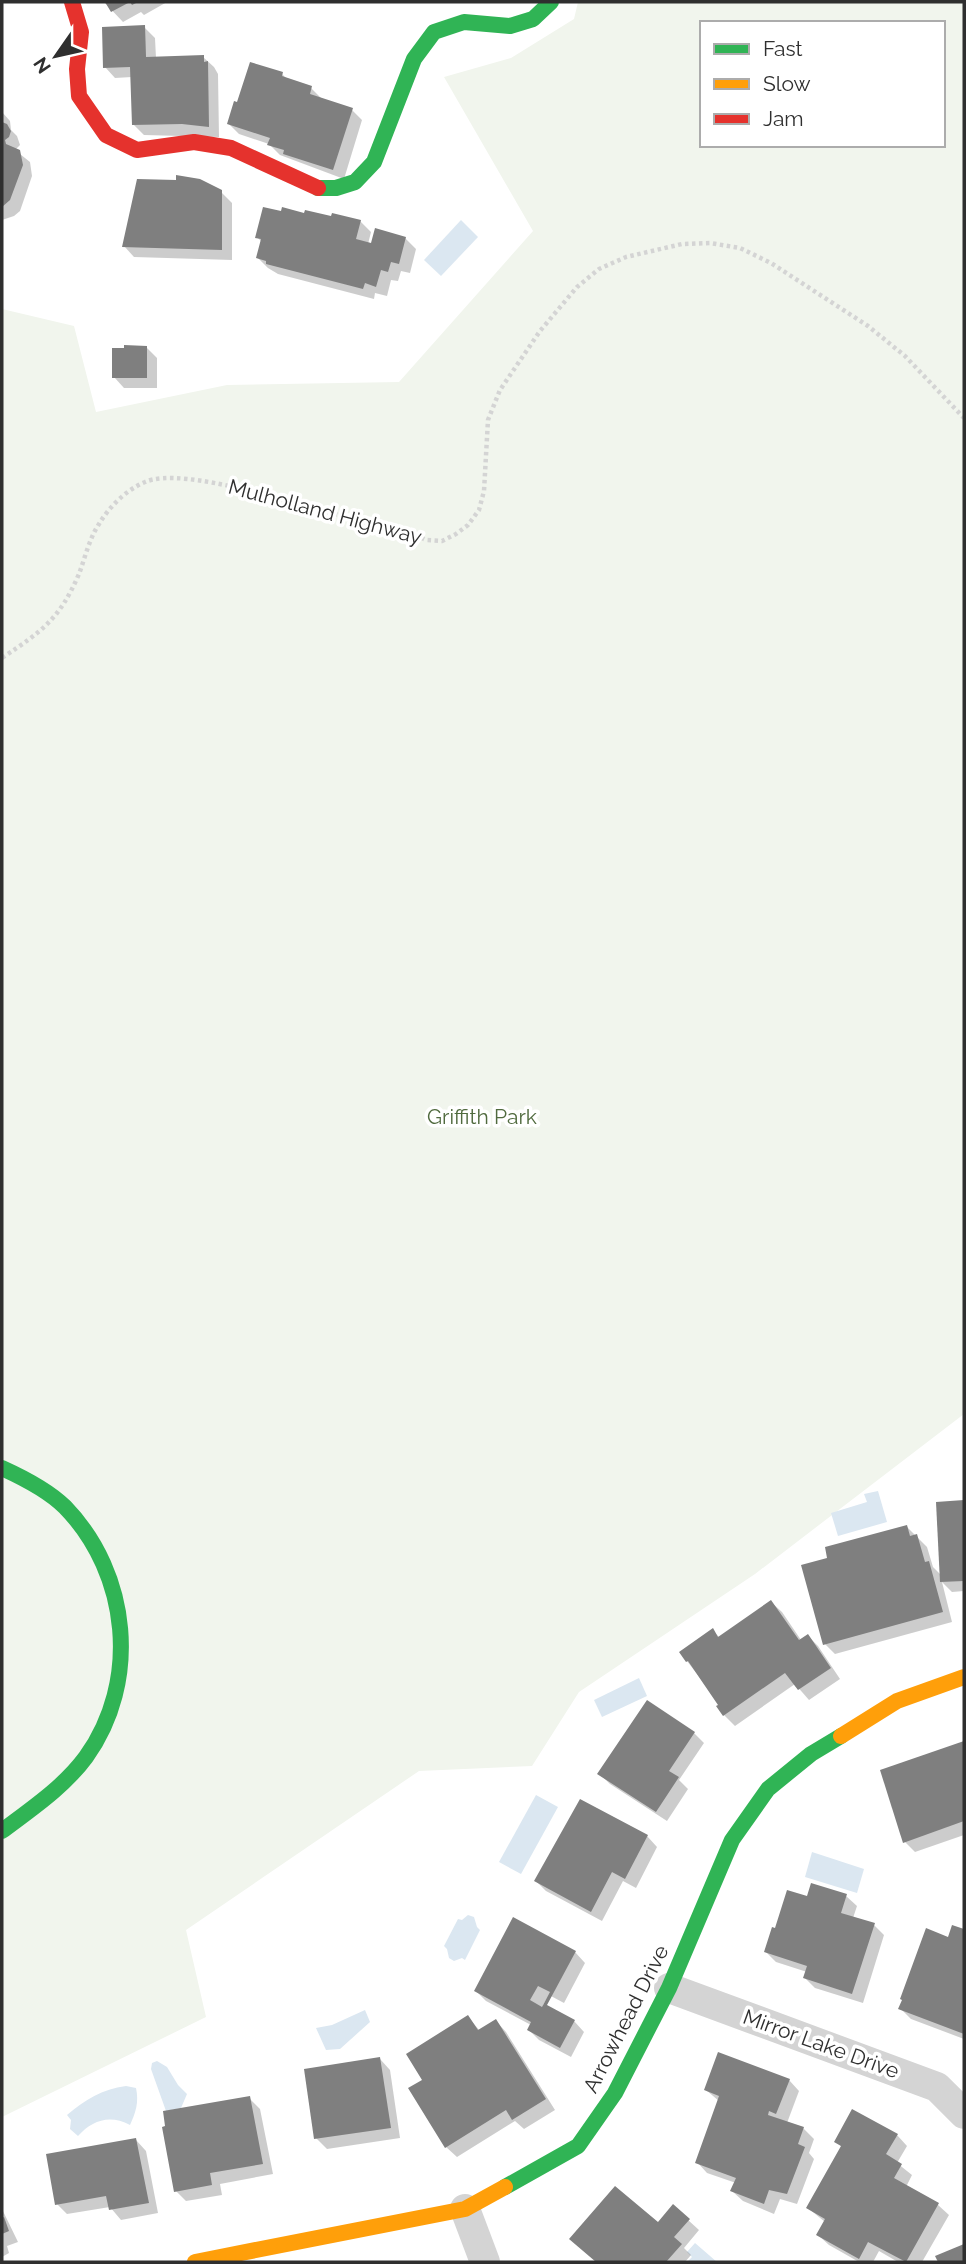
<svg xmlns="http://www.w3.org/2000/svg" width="966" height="2264" viewBox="0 0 966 2264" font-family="Raleway,sans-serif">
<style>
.green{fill:#f1f5ed;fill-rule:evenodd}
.water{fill:#dbe7f1}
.shadow{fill:#0003}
.building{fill:#7f7f7f;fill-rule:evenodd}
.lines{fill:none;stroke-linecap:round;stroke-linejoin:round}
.path{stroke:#d4d4d4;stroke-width:4.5;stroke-dasharray:3.5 3.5;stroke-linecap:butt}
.street{stroke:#d4d4d4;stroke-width:30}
.fast{stroke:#30b455;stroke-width:16}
.slow{stroke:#ff9f0a;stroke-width:16}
.jam{stroke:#e5322d;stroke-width:16}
.labels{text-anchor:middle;stroke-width:7;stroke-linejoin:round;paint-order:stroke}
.street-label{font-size:21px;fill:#2f2f2f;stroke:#fff}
.park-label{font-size:21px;fill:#506a3e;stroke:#fff}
</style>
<rect width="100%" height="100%" fill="#fff"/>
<!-- green -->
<path class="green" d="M 578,2 L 964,2 L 964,1414 L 755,1574 L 579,1692 L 532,1766 L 419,1771 L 186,1930 L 206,2017 L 2,2117 L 2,309 L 74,326 L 96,412 L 227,385 L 399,382 L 533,231 L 444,77 L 511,58 L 574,19 ZM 702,23 L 943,23 L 943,145 L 702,145 Z"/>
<!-- water -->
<g class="water">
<polygon points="461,220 478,237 441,276 424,260"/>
<polygon points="878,1491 887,1522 838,1536 831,1513 867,1502 864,1494"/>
<polygon points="639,1678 647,1696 602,1717 594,1700"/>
<polygon points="536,1795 558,1807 521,1874 499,1862"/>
<polygon points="812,1852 864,1869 857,1893 805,1877"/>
<polygon points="468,1915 474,1917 477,1927 480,1930 465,1960 462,1958 454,1961 449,1958 447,1949 444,1946 458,1919 462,1920"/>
<polygon points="365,2010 370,2022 340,2049 326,2050 316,2028 332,2025"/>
<polygon points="157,2061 167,2067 178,2085 187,2094 181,2108 166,2111 151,2069 152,2063"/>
<path d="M 126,2086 L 136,2088 C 139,2102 136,2112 130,2125 C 110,2114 92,2120 78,2136 L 70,2129 L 71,2120 L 67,2115 C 85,2100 102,2089 126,2086 Z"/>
<polygon points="695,2243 717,2262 687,2262 692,2257 687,2252"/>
</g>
<!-- shadow -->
<g class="shadow">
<polygon points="104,2 167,2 144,15 141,12 123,22"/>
<polygon points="144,27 155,38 156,58 203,57 214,67 218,74 219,137 144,135 133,124 132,77 115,78 105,67"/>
<polygon points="282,74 289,81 311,88 321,98 352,110 362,120 344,179 280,155 269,144 239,134 229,124"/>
<polygon points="2,112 10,121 11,130 17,136 20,145 15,150 30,162 32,176 20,211 14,216 2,220"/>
<polygon points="177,182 221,192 232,203 232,260 134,257 124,246"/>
<polygon points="306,215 360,221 371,232 368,244 405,238 416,249 410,273 401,271 398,281 391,280 387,296 375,293 374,299 278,274 268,268 258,258 262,242 257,237"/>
<polygon points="147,348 157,358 157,388 124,388 114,377"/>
<polygon points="964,1502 964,1591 952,1592 942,1582 952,1622 835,1654 825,1644 829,1559 907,1527 927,1547 933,1567 941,1575 938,1503"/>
<polygon points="771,1602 782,1612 801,1640 808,1636 818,1646 840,1679 809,1700 795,1684 735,1726 724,1715 719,1707 721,1705 687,1661 712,1630 720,1638"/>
<polygon points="694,1733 704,1743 679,1780 688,1789 667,1821 610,1784 600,1774"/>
<polygon points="964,1743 964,1835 915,1852 905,1842 882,1771"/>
<polygon points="647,1836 657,1847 636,1888 623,1881 602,1921 546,1891 536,1881"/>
<polygon points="846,1896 857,1906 853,1918 874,1925 884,1935 863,2003 815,1988 805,1978 807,1972 776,1962 766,1952 777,1931 808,1898"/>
<polygon points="953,1927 964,1931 964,2039 911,2019 901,2009 949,1939"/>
<polygon points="575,1952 585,1963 564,2003 549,1995 543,2005 574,2021 584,2032 571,2057 539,2040 529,2030 531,2025 486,2001 476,1991"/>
<polygon points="468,2017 480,2031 496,2021 506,2032 555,2110 524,2129 515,2121 457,2157 446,2147 424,2080"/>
<polygon points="380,2059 390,2070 400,2138 327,2149 316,2138"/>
<polygon points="789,2080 799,2091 787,2123 803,2128 814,2139 809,2153 814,2159 797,2204 780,2199 774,2214 743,2201 732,2191 736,2183 707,2173 697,2162 719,2101 706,2090"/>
<polygon points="249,2098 260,2109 273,2174 220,2184 222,2195 186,2201 176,2191"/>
<polygon points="897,2135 907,2146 897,2163 912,2175 906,2187 938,2205 949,2215 922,2262 898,2262 879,2251 873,2262 859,2262 829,2245 818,2235 825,2222 808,2208 842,2147 836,2141"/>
<polygon points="136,2140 146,2151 158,2213 121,2220 110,2207 67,2214 57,2204"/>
<polygon points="2,2209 18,2242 7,2246 9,2253 2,2257"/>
<polygon points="688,2220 699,2230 684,2248 691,2255 685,2262 597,2262 582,2249 658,2225"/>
</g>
<!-- building -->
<g class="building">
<polygon points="105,2 138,2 132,5 130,2 111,12"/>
<polygon points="145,25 146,57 204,55 204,62 208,61 209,127 182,124 132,125 130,67 103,68 102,27"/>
<polygon points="250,62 283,72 282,76 312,86 310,94 353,108 333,170 283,154 284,150 267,145 270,138 227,124 234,101 237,102"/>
<polygon points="2,122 7,124 11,131 9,137 5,140 6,144 20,150 23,165 10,200 2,207"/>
<polygon points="176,175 200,179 222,190 222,250 122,247 137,179 176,180"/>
<polygon points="263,207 281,211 282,207 304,213 305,210 331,216 332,213 361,220 356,239 371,243 375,228 406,237 399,264 391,262 388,272 381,270 376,287 365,283 363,289 266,264 266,261 256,258 261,239 255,238"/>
<polygon points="124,345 147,346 147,378 112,378 112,348 124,348"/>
<polygon points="964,1500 964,1581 940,1582 936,1502"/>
<polygon points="907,1525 910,1536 917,1534 925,1562 929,1561 943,1612 823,1645 801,1565 827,1558 825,1547"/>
<polygon points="771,1600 799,1640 808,1634 831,1668 798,1690 785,1673 723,1716 716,1706 718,1705 688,1661 686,1662 679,1652 713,1628 718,1637"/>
<polygon points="647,1700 695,1732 669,1771 679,1777 656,1812 597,1774"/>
<polygon points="964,1741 964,1821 903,1843 880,1770"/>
<polygon points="580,1799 648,1835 625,1879 612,1872 591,1912 534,1881"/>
<polygon points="811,1883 847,1894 841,1913 875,1923 852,1994 803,1978 807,1966 764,1952 772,1927 775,1928 787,1890 807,1896"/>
<path d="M 513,1917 L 576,1951 L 547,2005 L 575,2020 L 560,2048 L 527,2030 L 531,2022 L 474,1991 ZM 538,1986 L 550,1992 L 542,2007 L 530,2000 Z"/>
<polygon points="952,1925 964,1929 964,2034 898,2009 902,2000 900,1999 926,1928 948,1937"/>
<polygon points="468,2015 478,2030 496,2019 546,2099 512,2120 506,2110 445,2148 408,2088 422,2080 406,2054"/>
<polygon points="718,2052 790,2079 776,2114 769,2111 768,2115 804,2127 798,2144 805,2147 787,2194 769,2190 764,2204 730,2191 736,2178 695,2163 719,2096 704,2090"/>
<polygon points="380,2057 391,2128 314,2139 304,2069"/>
<polygon points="250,2096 263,2164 210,2173 212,2185 174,2192 162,2127 165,2126 163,2111"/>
<polygon points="852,2109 898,2134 886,2154 902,2164 894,2178 939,2203 906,2262 868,2242 859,2259 816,2235 825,2219 806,2208 841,2146 834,2142"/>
<polygon points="136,2138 149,2203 109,2210 106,2196 55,2205 46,2154"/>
<polygon points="615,2186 658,2222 673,2204 690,2219 674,2237 682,2244 666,2262 596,2262 569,2239"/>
<polygon points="4,2217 9,2231 2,2234 2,2218"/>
<polygon points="964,2244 964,2262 938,2262 935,2256"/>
</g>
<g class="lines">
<!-- path -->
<path class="path" d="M 2,658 C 42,631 59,620 79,574 C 85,558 89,539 99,524 C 109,507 126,490 145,482 C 183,465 304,507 347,517 C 366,521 385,525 404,529 L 426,540 L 442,541 L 456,534 L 468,525 L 479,510 L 484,491 L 488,420 L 500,390 L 540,331 L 577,287 L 599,269 L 626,257 L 682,244 L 710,243 L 740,248 L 771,263 L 868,326 L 905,356 L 964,418"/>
<!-- street -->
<g class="street">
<polyline points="669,1988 937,2087 964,2114"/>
<polyline points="465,2209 485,2262"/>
</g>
<!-- fast -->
<g class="fast">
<polyline points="318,188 336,188 355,182 374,162 414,59 434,32 464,22 510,26 533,19 551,2"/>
<path d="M 2,1468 C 24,1478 48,1490 65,1507 C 130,1574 140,1682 86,1757 C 64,1787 31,1809 2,1831"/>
<polyline points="505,2187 578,2146 615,2093 669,1988 732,1840 768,1789 811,1754 841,1736"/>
</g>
<!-- slow -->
<g class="slow">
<polyline points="841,1736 897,1701 964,1677"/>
<polyline points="195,2262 465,2209 505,2187"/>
</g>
<!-- jam -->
<polyline class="jam" points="72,2 81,32 77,69 79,96 106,135 137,150 194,142 231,148 318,188"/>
</g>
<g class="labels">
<!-- street labels -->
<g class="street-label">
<text transform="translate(325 512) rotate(15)" y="7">Mulholland Highway</text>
<text transform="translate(626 2019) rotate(-63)" y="7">Arrowhead Drive</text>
<text transform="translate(821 2044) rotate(20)" y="7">Mirror Lake Drive</text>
</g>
<!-- park labels -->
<g class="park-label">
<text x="482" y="1124">Griffith Park</text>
</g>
</g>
<!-- border -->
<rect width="966" height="2264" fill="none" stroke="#2f2f2f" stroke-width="7"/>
<!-- legend -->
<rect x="700" y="21" width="245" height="126" fill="#ffffff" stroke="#acacac" stroke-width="2"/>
<rect x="714" y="44" width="35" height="10" fill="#30b455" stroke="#acacac" stroke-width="2"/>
<text x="763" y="56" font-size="21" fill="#2f2f2f">Fast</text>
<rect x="714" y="79" width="35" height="10" fill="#ff9f0a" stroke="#acacac" stroke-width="2"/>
<text x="763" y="91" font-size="21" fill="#2f2f2f">Slow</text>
<rect x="714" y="114" width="35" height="10" fill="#e5322d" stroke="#acacac" stroke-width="2"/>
<text x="763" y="126" font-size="21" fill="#2f2f2f">Jam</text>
<!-- north arrow -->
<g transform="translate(56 56) rotate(236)" stroke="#ffffff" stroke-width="5" paint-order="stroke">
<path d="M0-5L12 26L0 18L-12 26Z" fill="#2f2f2f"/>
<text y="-10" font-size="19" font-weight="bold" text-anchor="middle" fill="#2f2f2f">N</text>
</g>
</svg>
